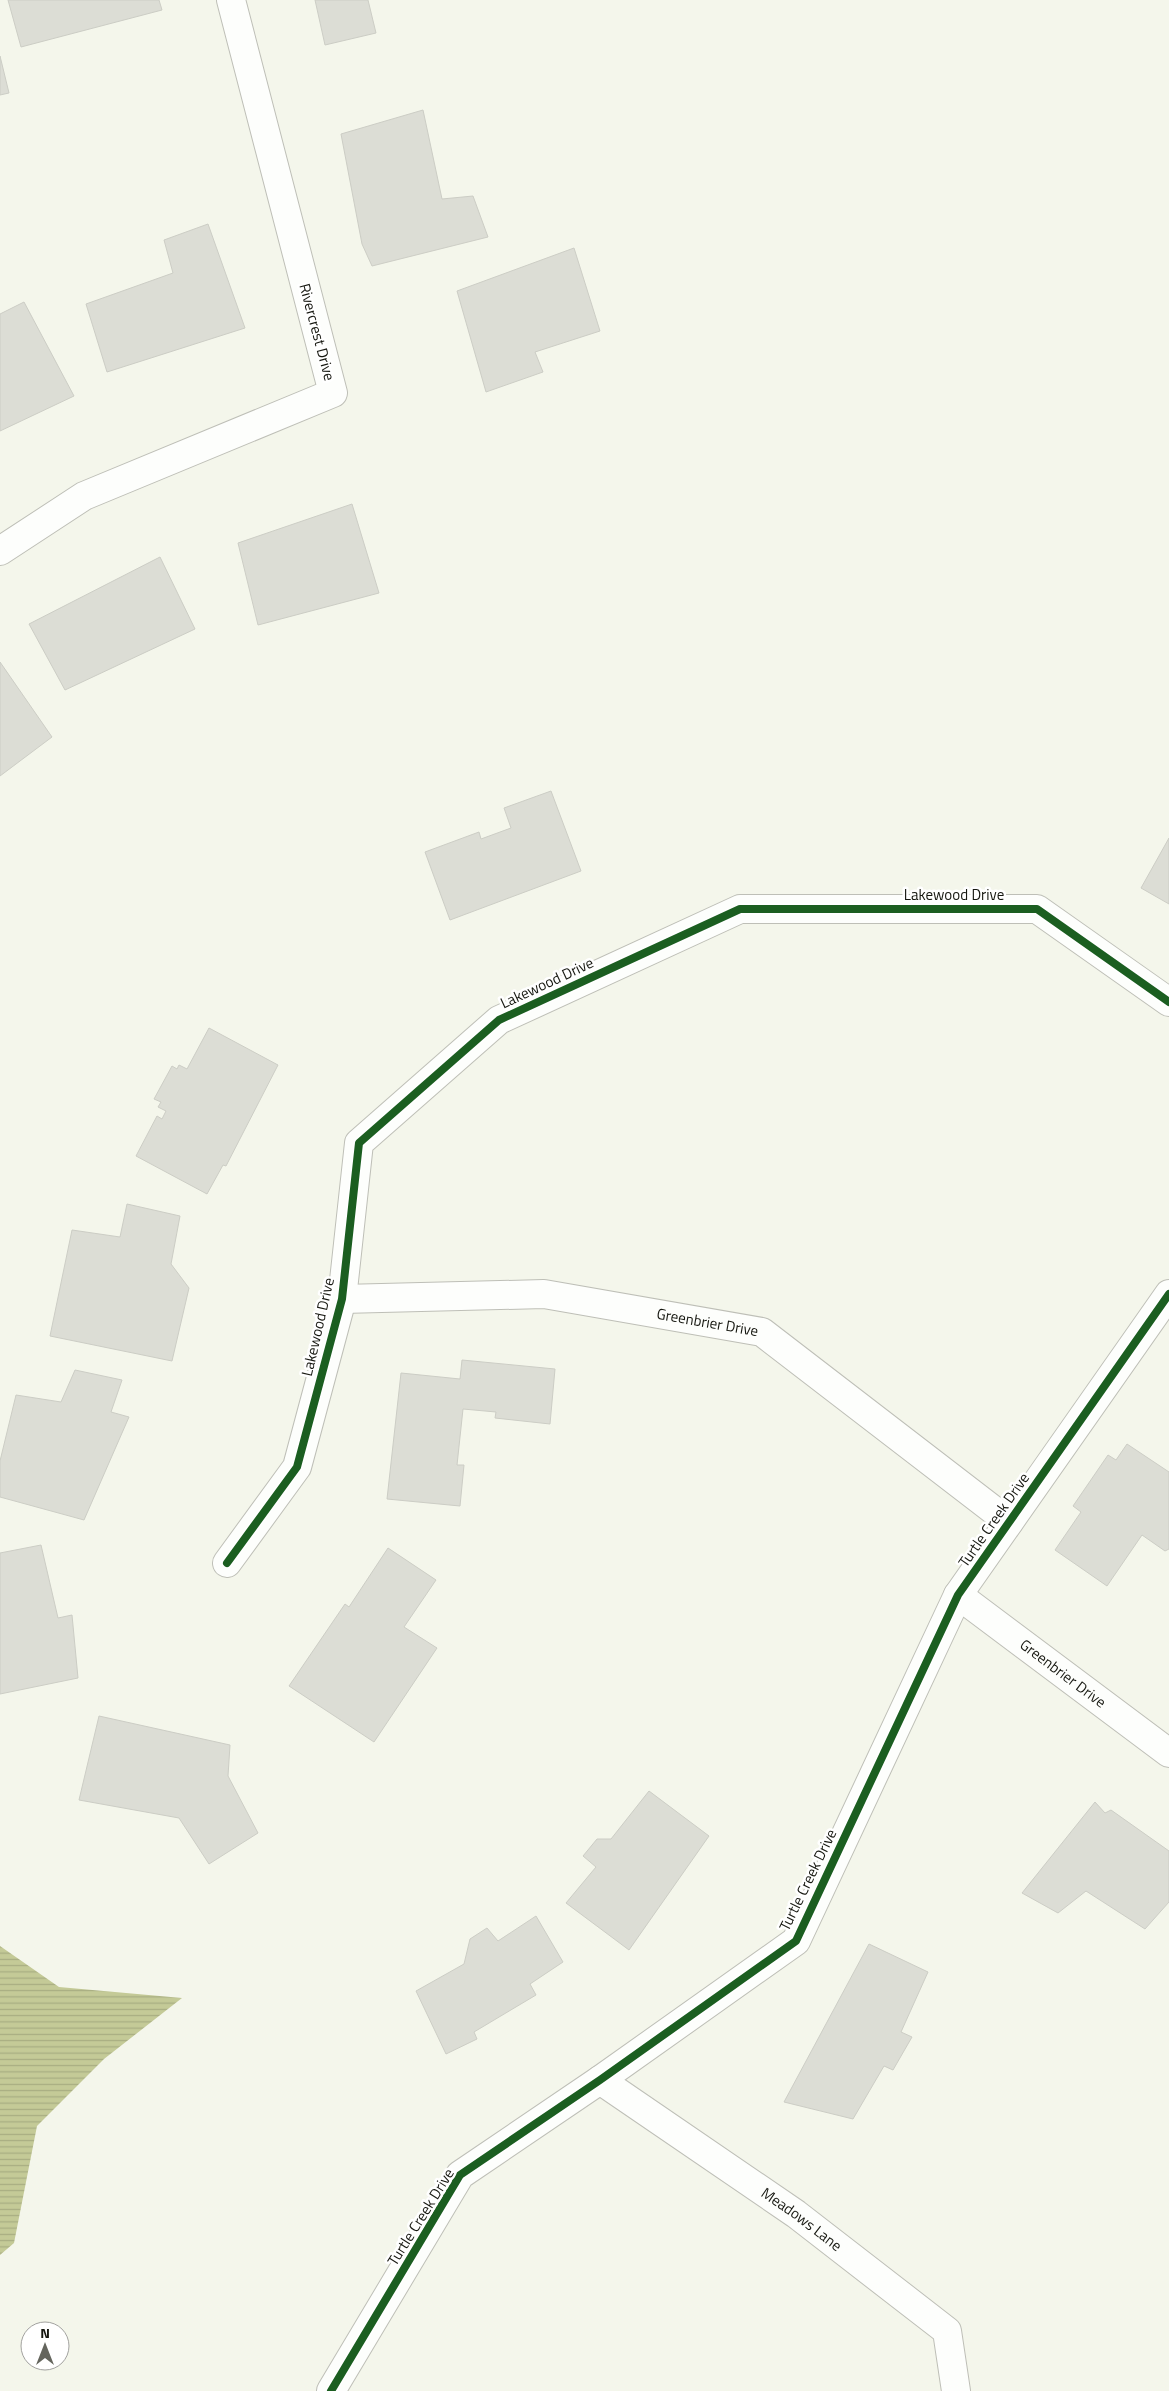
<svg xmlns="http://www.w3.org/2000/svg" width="1169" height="2391" viewBox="0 0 1169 2391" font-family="'Titillium Web',sans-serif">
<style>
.water{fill:url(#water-rules)}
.building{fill:#dcddd5;stroke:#cccdc5}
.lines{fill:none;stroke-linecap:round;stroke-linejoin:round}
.minor-casing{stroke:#bebfb7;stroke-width:30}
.minor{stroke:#fdfefc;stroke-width:28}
.cycleway-casing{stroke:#fff;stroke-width:11}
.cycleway{stroke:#1b5e20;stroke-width:8}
.labels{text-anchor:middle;stroke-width:5;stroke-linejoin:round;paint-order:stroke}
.street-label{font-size:15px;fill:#161710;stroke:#fff}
</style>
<defs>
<pattern id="water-rules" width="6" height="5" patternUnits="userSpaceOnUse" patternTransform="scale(1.25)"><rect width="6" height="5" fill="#c4ca97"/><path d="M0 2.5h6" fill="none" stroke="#a8ad81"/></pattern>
</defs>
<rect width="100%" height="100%" fill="#f4f6eb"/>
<!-- water -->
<polygon class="water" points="0,1946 59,1987 182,1998 104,2059 37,2126 14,2243 0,2255"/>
<!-- building -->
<g class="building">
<polygon points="8,0 159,0 162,10 21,47"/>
<polygon points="315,0 368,0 376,33 325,45"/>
<polygon points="0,56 9,93 0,95"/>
<polygon points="423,110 442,199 473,196 488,237 372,266 362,244 341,134"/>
<polygon points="208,224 245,328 107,372 86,304 173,273 164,240"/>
<polygon points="574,248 600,331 535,352 543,372 486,392 457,291"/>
<polygon points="24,302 74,396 0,431 0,314"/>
<polygon points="352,504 379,593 258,625 238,543"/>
<polygon points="160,557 195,629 65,690 29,624"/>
<polygon points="0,662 52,737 0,776"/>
<polygon points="551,791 581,871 450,920 425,852 479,832 481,839 511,828 504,808"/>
<polygon points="1169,838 1169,904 1141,888"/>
<polygon points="209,1028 278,1065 226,1166 223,1165 207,1194 136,1156 157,1116 162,1119 166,1111 158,1107 161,1102 154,1099 172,1066 177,1069 179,1065 187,1069"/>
<polygon points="127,1204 180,1216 171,1264 189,1288 172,1361 50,1336 72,1230 120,1237"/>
<polygon points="462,1360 555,1369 550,1424 495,1418 496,1412 463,1409 457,1465 464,1465 460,1506 387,1499 401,1373 460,1379"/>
<polygon points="75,1370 122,1380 111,1412 129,1417 84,1520 0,1497 0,1461 16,1395 61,1402"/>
<polygon points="1127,1444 1169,1472 1169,1549 1165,1551 1142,1535 1107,1586 1055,1550 1081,1512 1073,1506 1108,1455 1116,1460"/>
<polygon points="41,1545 58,1618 72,1615 78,1678 0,1694 0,1553"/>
<polygon points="388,1548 436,1580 404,1627 437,1648 374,1742 289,1686 345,1604 349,1607"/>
<polygon points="99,1716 230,1745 228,1776 258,1833 209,1864 179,1818 79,1800"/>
<polygon points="649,1791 709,1836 629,1950 566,1903 596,1867 583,1856 597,1839 611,1839"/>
<polygon points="1095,1802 1105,1813 1111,1810 1169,1851 1169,1902 1145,1929 1086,1891 1058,1913 1022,1893"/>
<polygon points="536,1916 563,1962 530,1984 536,1995 474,2032 477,2039 446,2054 416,1991 464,1964 470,1939 487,1928 498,1941"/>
<polygon points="869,1944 928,1972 901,2032 912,2037 893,2070 884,2066 853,2119 784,2102"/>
</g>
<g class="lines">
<defs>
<g id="minor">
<polyline points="0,551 84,496 333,393 231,0"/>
<path id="s1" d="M 342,1299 L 544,1294 L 762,1332 L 1009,1522"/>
<polyline points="227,1563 297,1467 342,1299 359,1143 499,1020 740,909 1037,909 1169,1002"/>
<path id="s2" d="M 958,1595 L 1169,1753"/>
<path id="s3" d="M 600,2080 L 796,2214 L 947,2331 L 956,2391"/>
<polyline points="331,2391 460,2175 600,2080 796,1941 958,1595 1169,1294"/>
</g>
</defs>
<!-- minor casing -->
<use href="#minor" class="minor-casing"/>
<!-- minor -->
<use href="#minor" class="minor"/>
<defs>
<g id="cycleway">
<polyline points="227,1563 297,1467 342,1299 359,1143 499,1020 740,909 1037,909 1169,1002"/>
<polyline points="331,2391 460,2175 600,2080 796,1941 958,1595 1169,1294"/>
</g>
</defs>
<!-- cycleway casing -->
<use href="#cycleway" class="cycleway-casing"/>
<!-- cycleway -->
<use href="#cycleway" class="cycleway"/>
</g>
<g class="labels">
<!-- street labels -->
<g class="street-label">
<text transform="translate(317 332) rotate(75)" y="5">Rivercrest Drive</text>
<text x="954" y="900">Lakewood Drive</text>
<text transform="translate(547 983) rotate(-25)" y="5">Lakewood Drive</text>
<text dy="5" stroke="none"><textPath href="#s1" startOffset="368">Greenbrier Drive</textPath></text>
<text transform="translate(318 1327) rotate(-77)" y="5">Lakewood Drive</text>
<text transform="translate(994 1520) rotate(-55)" y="5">Turtle Creek Drive</text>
<text dy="5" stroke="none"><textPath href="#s2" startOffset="131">Greenbrier Drive</textPath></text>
<text transform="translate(808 1880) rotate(-64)" y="5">Turtle Creek Drive</text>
<text transform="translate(421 2217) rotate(-58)" y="5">Turtle Creek Drive</text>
<text dy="5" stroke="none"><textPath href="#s3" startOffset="245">Meadows Lane</textPath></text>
</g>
</g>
<!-- north arrow -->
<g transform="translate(45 2346)"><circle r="24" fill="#ffffff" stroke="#a2a29f"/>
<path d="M0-4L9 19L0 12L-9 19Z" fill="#64655d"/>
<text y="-8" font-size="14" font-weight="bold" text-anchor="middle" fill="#161710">N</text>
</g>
</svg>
